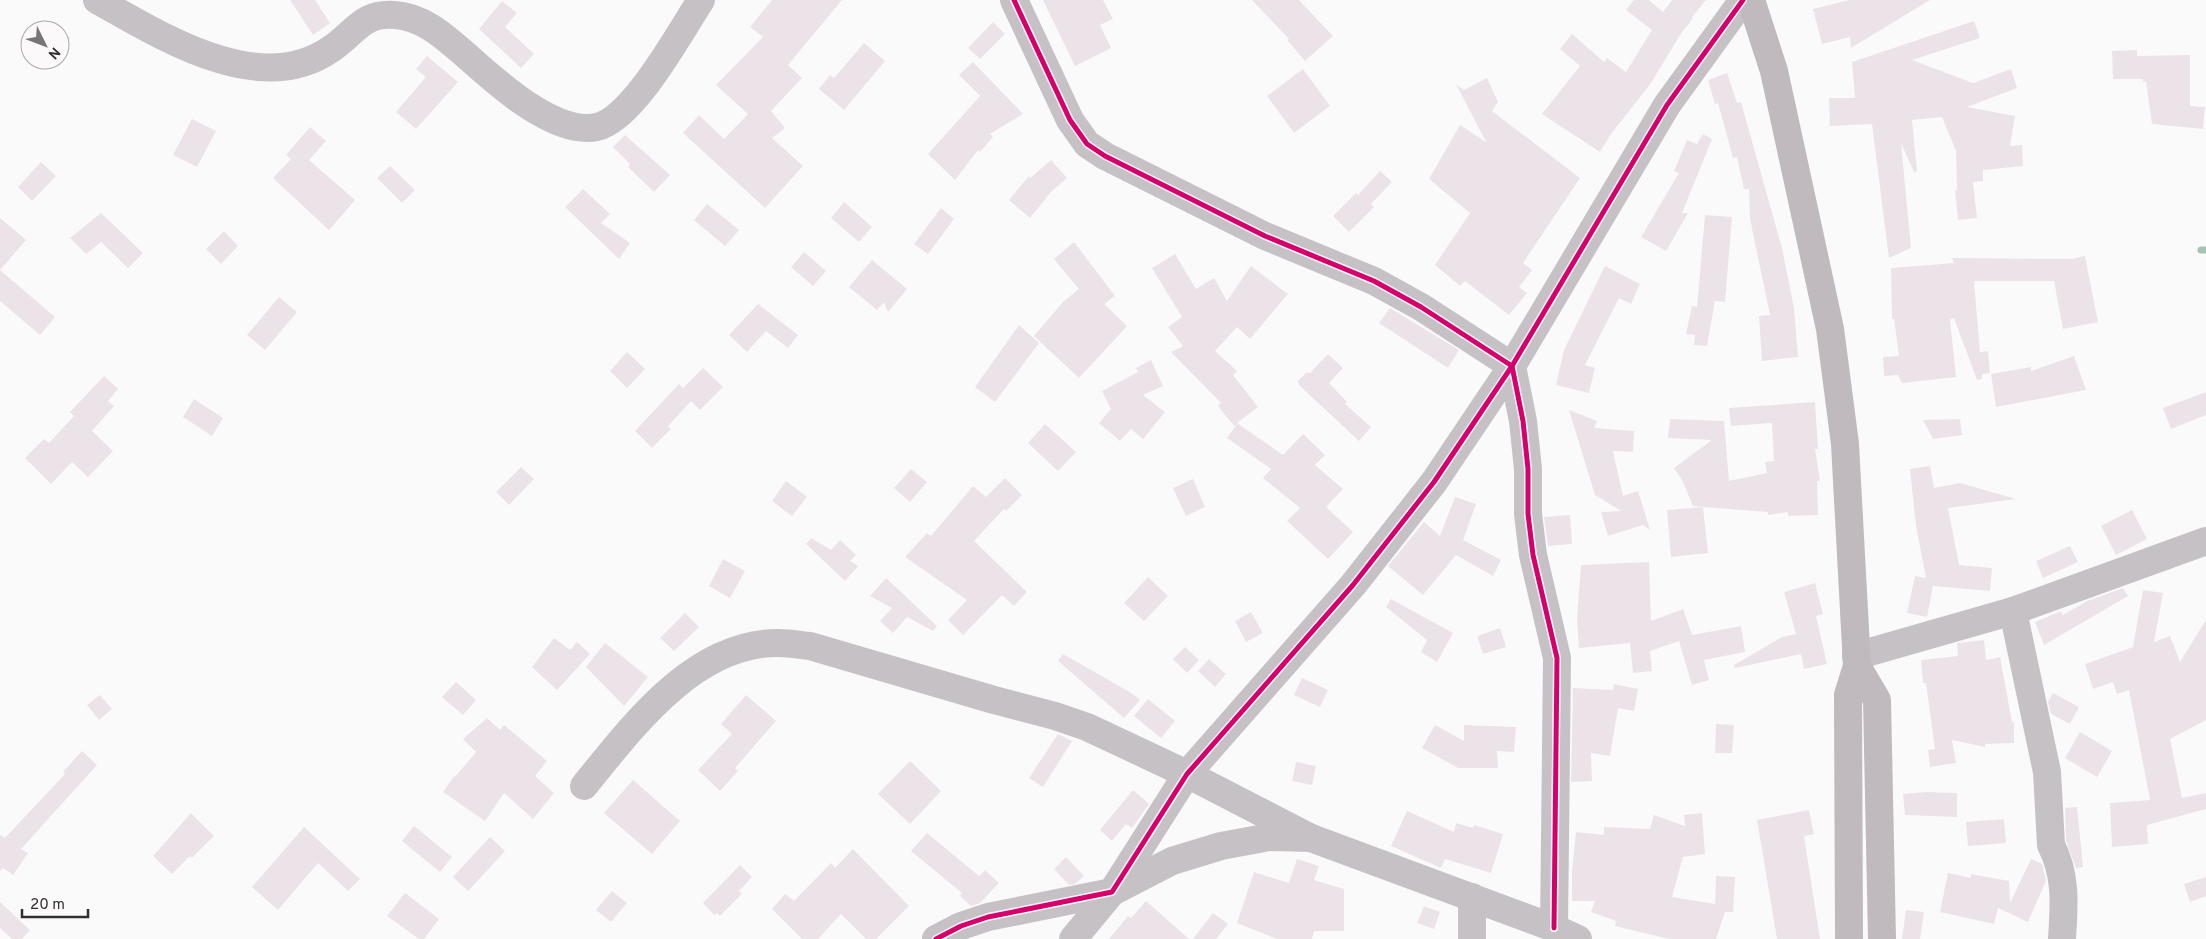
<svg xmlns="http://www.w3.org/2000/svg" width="2206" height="939" viewBox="0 0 2206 939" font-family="Overpass,sans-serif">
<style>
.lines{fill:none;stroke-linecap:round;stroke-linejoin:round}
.stream{stroke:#a5c3b5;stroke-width:7}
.building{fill:#ece3e9}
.minor{stroke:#c6c1c5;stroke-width:28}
.major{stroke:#c0b9bd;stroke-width:28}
.cycleway-casing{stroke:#fcf9fb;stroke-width:8}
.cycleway{stroke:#d6006c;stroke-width:5}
</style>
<rect width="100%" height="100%" fill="#fbfafb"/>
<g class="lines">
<!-- stream -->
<polyline class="stream" points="2201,250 2206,250"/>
</g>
<!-- building -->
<g class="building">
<polygon points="290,0 315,0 330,23 313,35"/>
<polygon points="772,0 842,0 788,65 802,78 771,111 785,128 772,138 803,166 765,208 683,133 699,115 724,139 748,114 716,85 763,37 750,27"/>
<polygon points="1043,0 1103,0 1113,19 1100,25 1111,48 1075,66"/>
<polygon points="1252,0 1299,0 1333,36 1305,61 1287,40 1289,39"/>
<polygon points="1634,0 1649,0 1663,12 1672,0 1706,0 1692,17 1693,18 1680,35 1651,83 1611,134 1600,152 1542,114 1580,66 1560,49 1572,34 1604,62 1607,58 1626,72 1652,30 1626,10"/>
<polygon points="1849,0 1930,0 1851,48 1850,37 1822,44 1813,9"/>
<polygon points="502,1 517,13 505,27 534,54 521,68 479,29"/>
<polygon points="50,21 70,38 60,50 60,30 43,30"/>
<polygon points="1974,21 1980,38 1912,60 1973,83 2011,69 2017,88 1967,107 2015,116 2010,146 2022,145 2023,166 1983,170 1983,181 1973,182 1977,218 1958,220 1955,191 1957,190 1956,151 1942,117 1912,120 1917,171 1914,172 1901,143 1911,248 1889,258 1872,124 1830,126 1829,98 1855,98 1852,62"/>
<polygon points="993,22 1005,34 980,59 968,48"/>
<polygon points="864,43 885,61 844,110 819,89 830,75 834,78"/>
<polygon points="2137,50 2137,56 2190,55 2190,106 2205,107 2203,129 2152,124 2146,82 2143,82 2143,79 2113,79 2112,51"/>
<polygon points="427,56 458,82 416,129 396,112 426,77 416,69"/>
<polygon points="973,62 1023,114 990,134 993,137 980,152 978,150 955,180 928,154 980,96 959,75"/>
<polygon points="1303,69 1330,106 1294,133 1267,96"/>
<polygon points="1727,73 1737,103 1741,102 1782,248 1794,308 1798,357 1762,361 1759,316 1770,315 1750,219 1749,189 1744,189 1737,157 1733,158 1718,103 1715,104 1708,80"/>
<polygon points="1487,78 1498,102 1492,111 1580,178 1523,263 1532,270 1519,287 1527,293 1509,315 1465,281 1460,286 1435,265 1470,213 1429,179 1460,125 1486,142 1456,84 1464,90"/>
<polygon points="192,119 216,131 197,167 173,155"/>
<polygon points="310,127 326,141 309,160 355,200 329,230 273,178 291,159 286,155"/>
<polygon points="1703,134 1712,139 1682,213 1688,213 1666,251 1641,237 1679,173 1674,171 1687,140 1697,144"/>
<polygon points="625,135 670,175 654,192 628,167 630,164 613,147"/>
<polygon points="1051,160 1067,178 1051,192 1030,218 1009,200 1029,176 1030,178"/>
<polygon points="41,162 56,176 32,201 18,187"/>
<polygon points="390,166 415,190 402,203 377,178"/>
<polygon points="1380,171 1392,182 1371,204 1374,207 1349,232 1333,216 1356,193 1358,195"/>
<polygon points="583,189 610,214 601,223 630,243 619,259 565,207"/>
<polygon points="844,202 872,227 859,242 831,218"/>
<polygon points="707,204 739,230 725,246 694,220"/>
<polygon points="941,208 954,219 928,254 914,244"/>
<polygon points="101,213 143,253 128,268 101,242 86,254 70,238"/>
<polygon points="1705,215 1732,217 1725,302 1715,301 1707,346 1694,345 1695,335 1686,334 1692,306 1697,307"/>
<polygon points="0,218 26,240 0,270 55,317 40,335 0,301"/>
<polygon points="224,231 238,246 221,264 206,249"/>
<polygon points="1074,242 1115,296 1104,304 1127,326 1079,378 1034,336 1063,302 1079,289 1054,259"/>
<polygon points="804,252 826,271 813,286 791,267"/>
<polygon points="1175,254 1196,289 1214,278 1227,301 1251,266 1288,294 1250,339 1237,327 1215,351 1237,371 1233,375 1258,407 1237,423 1283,455 1303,434 1325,455 1315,465 1343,489 1326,507 1353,532 1328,559 1287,521 1300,508 1263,478 1271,469 1227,438 1237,424 1234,426 1218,406 1221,403 1171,352 1183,346 1168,327 1182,317 1152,268"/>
<polygon points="2085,256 2098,322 2063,329 2054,281 1974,281 1980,352 1988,351 1990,373 1982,374 1982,379 1977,380 1954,318 1950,319 1956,377 1902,383 1898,375 1884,376 1883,357 1899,356 1894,319 1892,319 1891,268 1954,263 1952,258 2071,259"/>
<polygon points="872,260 907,289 888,312 884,302 877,310 849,287"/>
<polygon points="1605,266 1640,284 1631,304 1619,298 1585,365 1595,368 1589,393 1556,385 1564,350"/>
<polygon points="279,297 297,312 265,350 247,335"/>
<polygon points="758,304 798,335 788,348 766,331 747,352 729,335"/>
<polygon points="1390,308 1459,350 1448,368 1379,323"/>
<polygon points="1019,325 1039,343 995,402 975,387"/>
<polygon points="627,352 645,369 627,388 610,371"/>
<polygon points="1328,354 1343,368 1329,383 1347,402 1345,404 1371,427 1359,441 1299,385 1298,381 1307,372 1310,373"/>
<polygon points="2074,356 2086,390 1996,407 1991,374 2031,367 2031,371"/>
<polygon points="1151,360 1163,386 1143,395 1165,412 1143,439 1131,429 1120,441 1099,423 1111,409 1102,391 1138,372 1136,368"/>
<polygon points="703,368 723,387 700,410 691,401 668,426 671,429 652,448 635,431 679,384 683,388"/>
<polygon points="104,376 118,389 108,401 114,406 92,431 113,451 88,477 72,462 51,484 25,458 44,439 49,443 74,416 70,412"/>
<polygon points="2206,392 2206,415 2171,429 2163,408"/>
<polygon points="194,399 223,418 212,436 183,417"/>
<polygon points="1815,402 1818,449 1815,449 1820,481 1817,481 1818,515 1788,516 1788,512 1768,515 1768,512 1703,507 1708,553 1671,557 1667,510 1703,507 1693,506 1682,480 1674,468 1712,440 1668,438 1670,419 1724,421 1729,481 1767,473 1765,462 1774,461 1772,423 1731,426 1729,408"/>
<polygon points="1569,410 1597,421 1594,428 1634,431 1633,452 1613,451 1623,496 1638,491 1650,530 1643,525 1608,536 1601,512 1621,511 1595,495"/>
<polygon points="1960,419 1962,435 1933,439 1923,420"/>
<polygon points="1045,424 1076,452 1058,471 1028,443"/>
<polygon points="1930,466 1934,488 1960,483 2016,499 1948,508 1959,565 1992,568 1990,591 1933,586 1927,617 1907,613 1915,576 1926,578 1916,526 1910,469"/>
<polygon points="521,467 534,479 509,505 496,492"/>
<polygon points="911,469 927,482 910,502 894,488"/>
<polygon points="1005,478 1022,495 1006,511 1004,509 974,541 1027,592 1014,606 1002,595 963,635 948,620 967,600 905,557 927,533 931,536 973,486 986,497"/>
<polygon points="1193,479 1205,507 1186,516 1173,488"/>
<polygon points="786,481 807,497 792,516 772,501"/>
<polygon points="1455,497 1476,504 1463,540 1501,560 1493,576 1456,555 1423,595 1388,566 1424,522 1440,536"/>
<polygon points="2132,510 2147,539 2116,555 2101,526"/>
<polygon points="1570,515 1572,544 1548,546 1544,517"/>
<polygon points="811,538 831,550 840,540 856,555 850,561 858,566 845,581 806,544"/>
<polygon points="2070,546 2078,562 2043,578 2036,561"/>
<polygon points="723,559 745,571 730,598 709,586"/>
<polygon points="1649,562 1651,621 1683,609 1692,635 1741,626 1745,652 1704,660 1709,680 1692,685 1679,641 1650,651 1652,671 1633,673 1630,643 1579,648 1577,618 1581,565"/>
<polygon points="1148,577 1168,596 1144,621 1124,603"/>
<polygon points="886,578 937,626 933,631 907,617 893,633 880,621 892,608 870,596"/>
<polygon points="1815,583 1823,614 1816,616 1827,664 1804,669 1801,654 1735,668 1734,665 1782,637 1796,634 1784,592"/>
<polygon points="2123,588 2128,596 2044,645 2035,622 2061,611 2063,615 2087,601"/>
<polygon points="2143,590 2163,593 2154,642 2170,636 2180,662 2206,620 2206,720 2170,739 2182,798 2206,793 2206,809 2147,825 2148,844 2112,847 2110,803 2150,800 2129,690 2117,694 2113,682 2093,689 2085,664 2133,647"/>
<polygon points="1391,599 1453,633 1437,662 1421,652 1427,640 1386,607"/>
<polygon points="1251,612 1263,633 1246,642 1235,621"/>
<polygon points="685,613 699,627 674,651 660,638"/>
<polygon points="1500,628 1506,647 1483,654 1477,636"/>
<polygon points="554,638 570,650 577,642 590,654 557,690 532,667"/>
<polygon points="1984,640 1986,660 2000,657 2012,722 2014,722 2014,743 1985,744 1985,747 1952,740 1956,763 1930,767 1928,750 1935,749 1926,683 1923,683 1921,660 1958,656 1957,643"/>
<polygon points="605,643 648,677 624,706 586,667"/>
<polygon points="1185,647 1199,660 1187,673 1173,659"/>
<polygon points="1063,654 1133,694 1140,700 1124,718 1058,661"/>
<polygon points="1209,659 1226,674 1215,687 1198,671"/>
<polygon points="1302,678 1328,690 1320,707 1294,695"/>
<polygon points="456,682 476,700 463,715 442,697"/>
<polygon points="1614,684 1638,689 1634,711 1618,708 1610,756 1591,753 1592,781 1571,782 1573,688 1613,690"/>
<polygon points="2053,693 2079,707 2070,724 2051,714 2048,702"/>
<polygon points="100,695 112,709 99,720 87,705"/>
<polygon points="746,695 776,721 735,768 738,771 720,791 698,770 732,734 721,724"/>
<polygon points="1148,699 1175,721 1161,738 1134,716"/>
<polygon points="487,718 500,730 504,725 547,761 535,776 554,793 533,819 504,793 485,821 443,792 454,776 455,777 476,752 463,739"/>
<polygon points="1716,724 1734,725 1732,753 1715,753"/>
<polygon points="1435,725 1464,741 1464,725 1516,727 1514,752 1497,751 1498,768 1458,768 1422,748"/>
<polygon points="2080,732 2112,751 2097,777 2065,758"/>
<polygon points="1058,734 1072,741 1043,787 1029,778"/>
<polygon points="82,751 97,765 21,849 28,853 13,875 3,868 0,871 0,835 5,838 65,774 63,772"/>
<polygon points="910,761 941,791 910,824 878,794"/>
<polygon points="1296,762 1316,766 1312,785 1292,781"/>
<polygon points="633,780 680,821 652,854 604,813"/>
<polygon points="1133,790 1149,804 1132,828 1126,824 1112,841 1100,830"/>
<polygon points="1927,792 1957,793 1957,817 1905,815 1903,794"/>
<polygon points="2077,807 2083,867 2076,868 2066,841 2065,808"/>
<polygon points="1809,810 1814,834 1804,836 1820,939 1777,939 1757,820"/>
<polygon points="1407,811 1454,832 1456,823 1473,828 1474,825 1503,834 1491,873 1445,859 1441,868 1391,846"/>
<polygon points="191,813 214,836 192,858 190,856 172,874 153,856"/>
<polygon points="1702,813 1705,854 1683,857 1672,897 1715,904 1716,876 1735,877 1733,912 1725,912 1716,939 1669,939 1615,926 1616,921 1591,912 1595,901 1572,901 1572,871 1576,832 1604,835 1604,827 1650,829 1654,815 1685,826 1684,815"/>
<polygon points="2004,819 2006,843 1968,846 1966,822"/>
<polygon points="414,826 452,857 440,872 402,841"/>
<polygon points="304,827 360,879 348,891 318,863 278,910 252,887"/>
<polygon points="927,833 979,876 985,870 999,883 980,903 971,906 960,896 962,893 911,851"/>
<polygon points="490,837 505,851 468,891 453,877"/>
<polygon points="853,849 909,906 876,939 866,939 841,914 818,939 802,939 772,909 785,894 794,901 831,863 835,868"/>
<polygon points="1066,857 1084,876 1075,884 1069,885 1054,869"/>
<polygon points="1297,859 1319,866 1314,880 1344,889 1344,931 1314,931 1312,939 1277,939 1237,923 1254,872 1289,883"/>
<polygon points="2031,859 2042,864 2046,881 2028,922 1998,908 1994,924 1940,912 1948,873 1971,878 1971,874 2009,881 2010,903"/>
<polygon points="740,865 752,877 739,891 742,894 720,916 717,913 714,915 703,903"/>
<polygon points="2206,877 2206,896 2190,902 2184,884"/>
<polygon points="612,891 627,903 611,922 596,910"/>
<polygon points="405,893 439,919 424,939 419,939 387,916"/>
<polygon points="1146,901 1189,939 1109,939 1128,916 1131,918"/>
<polygon points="0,902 30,930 22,939 12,939 0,928"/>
<polygon points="1424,906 1440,912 1434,929 1417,923"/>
<polygon points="1906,910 1924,912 1920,939 1902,939"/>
<polygon points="1213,913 1228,924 1216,939 1193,939"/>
</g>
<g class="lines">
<!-- minor -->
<g class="minor">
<path d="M 97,0 C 161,36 260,99 331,49 C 355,33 362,12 395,15 C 425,17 447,39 468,57 C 497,83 555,136 597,127 C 634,118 680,32 701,0"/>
<path d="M 2013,611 L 2047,772 L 2051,845 C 2067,876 2064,906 2062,939"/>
<polyline points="1856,656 2013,611 2206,541"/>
<path d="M 584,786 C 632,727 694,642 779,643 C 789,643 800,645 810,646 L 994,700 L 1055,716 L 1087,727 L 1187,774 L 1311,838"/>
<polyline points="1554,928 1557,658 1533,555 1528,514 1528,469 1523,421 1512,366 1667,105 1743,0"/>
<polyline points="936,939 961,926 988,917 1112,892 1187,774 1353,585 1434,482 1512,366 1421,307 1374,281 1265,236 1105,156 1087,144 1070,120 1014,0"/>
<polyline points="1073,939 1112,892 1172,861 1221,846 1270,837 1311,838 1554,928 1578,939"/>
<polyline points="1472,939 1472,897"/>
</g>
<!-- major -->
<g class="major">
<polyline points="1751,0 1774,71 1830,329 1845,444 1857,666 1848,695 1849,939"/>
<polyline points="1857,666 1877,700 1882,939"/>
</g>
<defs>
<g id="cycleway">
<polyline points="1554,928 1557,658 1533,555 1528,514 1528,469 1523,421 1512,366 1667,105 1743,0"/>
<polyline points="936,939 961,926 988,917 1112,892 1187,774 1353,585 1434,482 1512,366 1421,307 1374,281 1265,236 1105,156 1087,144 1070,120 1014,0"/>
</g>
</defs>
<!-- cycleway casing -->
<use href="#cycleway" class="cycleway-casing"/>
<!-- cycleway -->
<use href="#cycleway" class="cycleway"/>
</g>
<!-- north arrow -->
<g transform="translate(45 45) rotate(132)"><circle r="24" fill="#fcf9fb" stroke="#aaa8a9"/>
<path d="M0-4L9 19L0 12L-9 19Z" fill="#777576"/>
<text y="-8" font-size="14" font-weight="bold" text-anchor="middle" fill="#302e2f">N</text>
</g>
<!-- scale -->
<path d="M22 909v8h66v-8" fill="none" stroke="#302e2f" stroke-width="2.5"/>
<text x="30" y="909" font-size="15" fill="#302e2f" stroke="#fcf9fb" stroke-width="4" paint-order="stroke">20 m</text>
</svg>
